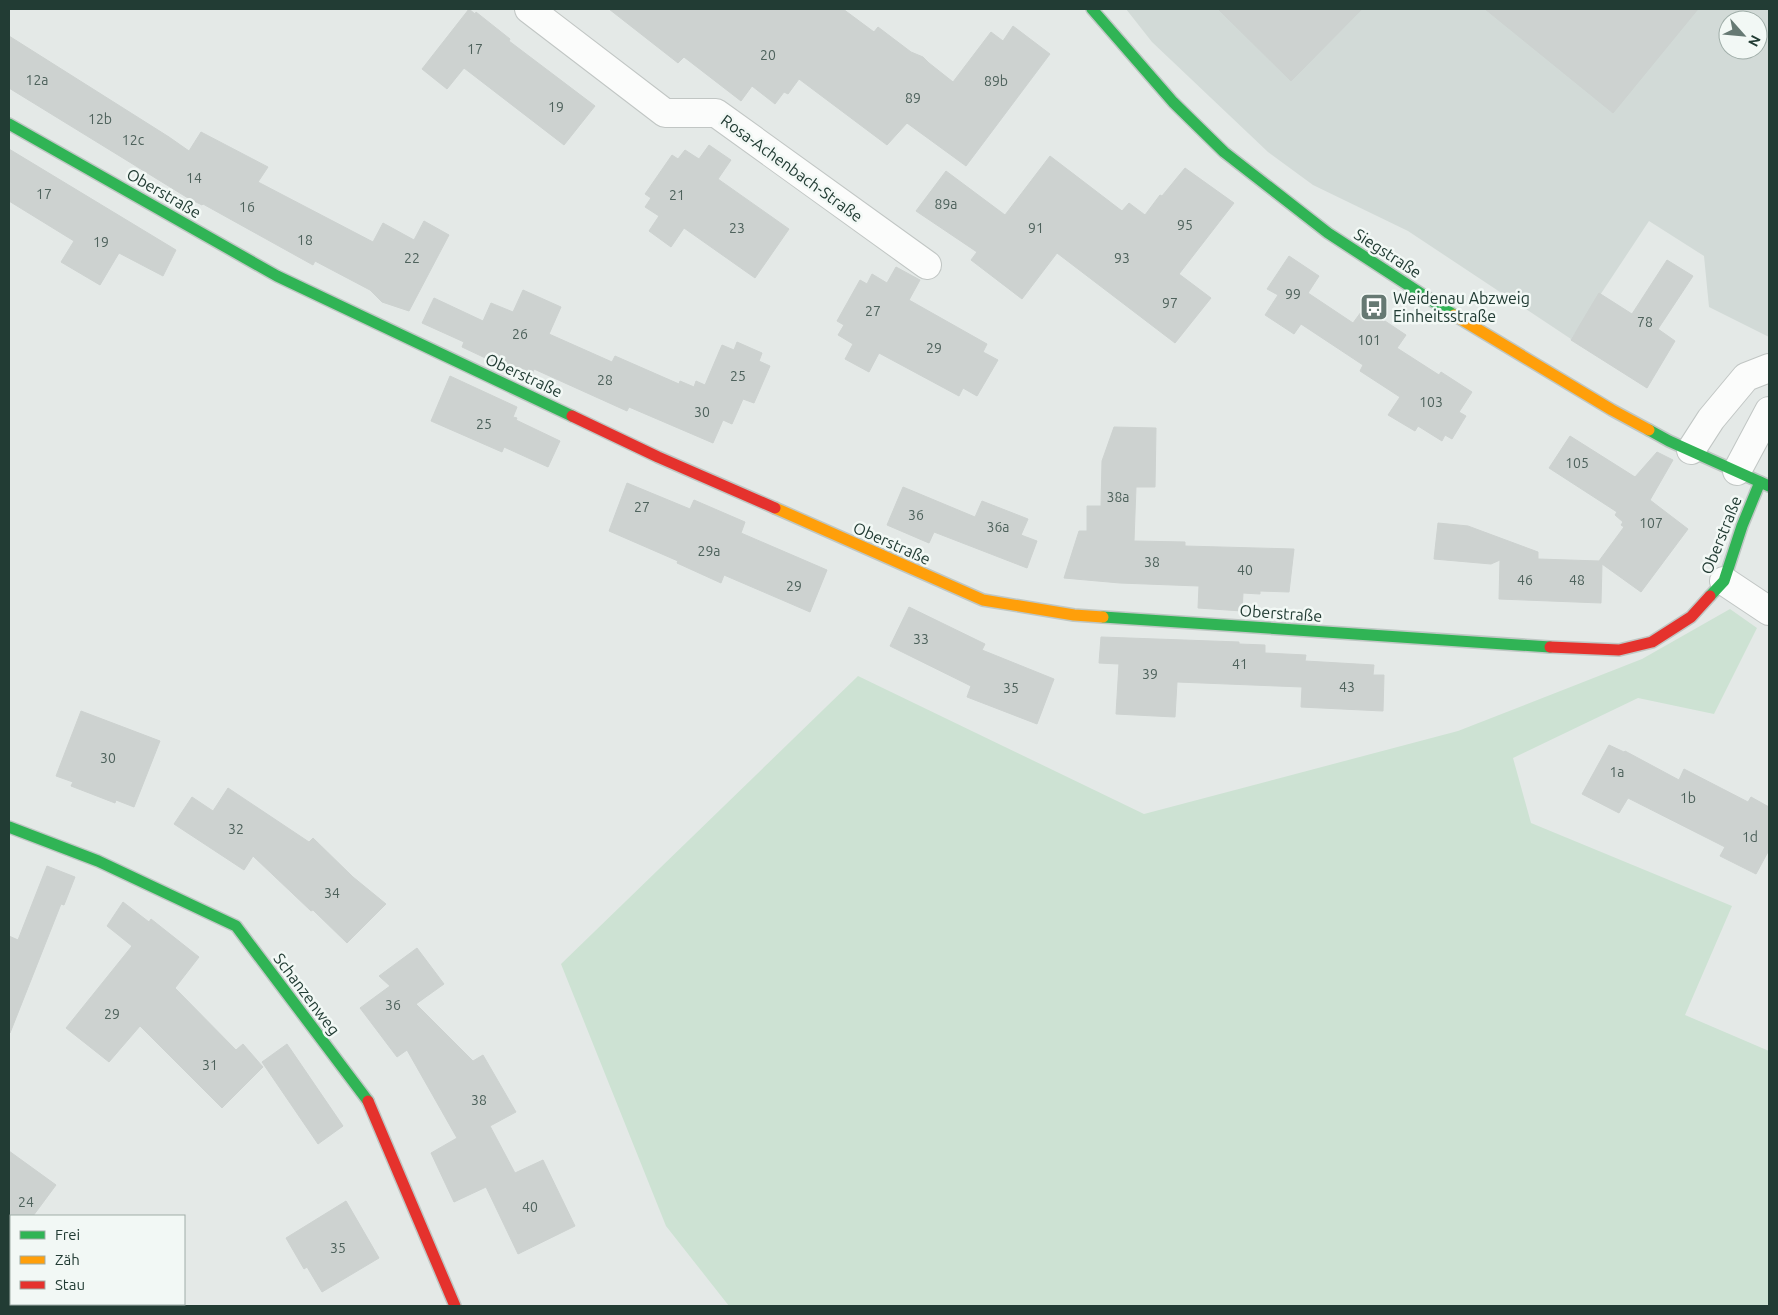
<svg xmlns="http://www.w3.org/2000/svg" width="1778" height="1315" viewBox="0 0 1778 1315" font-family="Ubuntu,sans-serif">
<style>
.built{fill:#d2dad7;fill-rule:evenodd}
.green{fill:#cde2d3}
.building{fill:#cdd2d0;stroke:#cdd2d0}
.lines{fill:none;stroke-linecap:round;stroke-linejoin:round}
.street-casing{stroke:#c1c6c4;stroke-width:30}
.fast-casing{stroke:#bfc7c4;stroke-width:14}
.slow-casing{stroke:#bfc7c4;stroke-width:14}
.jam-casing{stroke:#bfc7c4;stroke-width:14}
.street{stroke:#fbfcfb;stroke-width:28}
.fast{stroke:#30b455;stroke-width:11}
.slow{stroke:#ff9f0a;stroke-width:11}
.jam{stroke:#e5322d;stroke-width:11}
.labels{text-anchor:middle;stroke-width:5;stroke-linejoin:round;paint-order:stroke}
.number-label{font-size:14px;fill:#4e625c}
.street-label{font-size:16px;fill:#223c34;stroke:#f2f8f5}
.poi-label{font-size:16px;fill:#223c34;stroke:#f2f8f5;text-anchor:start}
</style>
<rect width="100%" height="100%" fill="#e4e9e7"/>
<!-- built -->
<path class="built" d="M 1126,9 L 1769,9 L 1769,337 L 1709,307 L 1704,256 L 1649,221 L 1571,339 L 1408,231 L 1313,185 L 1268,152 L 1152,42 ZM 1728,20 L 1758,20 L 1758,50 L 1728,50 Z"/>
<!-- green -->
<polygon class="green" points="1730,609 1757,628 1714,714 1638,698 1513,758 1531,823 1732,906 1685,1015 1769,1051 1769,1306 729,1306 666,1226 561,964 858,676 1144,814 1458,731 1642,659"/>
<!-- building -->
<g class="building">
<polygon points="469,9 475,14 476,12 510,39 509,41 595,106 564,145 464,68 447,89 422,69"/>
<polygon points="609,9 843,9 874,32 878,27 911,52 923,57 929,63 953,82 991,32 1003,41 1013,26 1050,54 966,166 907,123 887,145 799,79 788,94 784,92 775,104 752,86 741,101 684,57 678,63"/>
<polygon points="1218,9 1362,9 1291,81"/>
<polygon points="1485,9 1698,9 1613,113"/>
<polygon points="9,36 169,137 189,151 201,132 268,167 258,182 373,242 383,223 414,240 424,221 449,235 409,311 382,302 370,290 315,261 313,265 203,204 202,205 188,198 9,88"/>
<polygon points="709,145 731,160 718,179 789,229 755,278 684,228 671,247 649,231 659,216 645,207 651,198 645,194 672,155 678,159 685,150 699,159"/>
<polygon points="9,149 176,250 163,276 119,253 100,285 61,262 74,241 9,201"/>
<polygon points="1050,156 1122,211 1129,203 1145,215 1160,195 1162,196 1185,168 1234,203 1179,274 1211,298 1175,343 1057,253 1022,299 971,260 977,252 916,211 946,171 1005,215"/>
<polygon points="1289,256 1319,276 1308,293 1353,323 1364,308 1384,322 1385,321 1406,335 1397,348 1439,375 1441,372 1472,392 1459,412 1466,416 1452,439 1445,435 1442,441 1418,426 1415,431 1388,415 1400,397 1360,371 1363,365 1301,324 1294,334 1265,315 1278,295 1267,289"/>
<polygon points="1667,260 1693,276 1658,329 1675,341 1647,388 1571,340 1599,293 1632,314"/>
<polygon points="896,267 920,280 909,300 987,344 983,352 998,360 977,396 963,388 959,396 879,353 869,372 845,359 853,344 838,335 844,325 837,321 860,280 867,284 872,274 887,283"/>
<polygon points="523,290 561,307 549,334 612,362 615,356 679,384 680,381 694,387 696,381 705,385 722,345 734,350 737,342 762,353 759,361 770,366 754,403 743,399 732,424 723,420 713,443 629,407 627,411 534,369 530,379 462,347 464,342 422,323 434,298 483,321 491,303 513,312"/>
<polygon points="450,376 517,407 513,417 517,418 516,420 560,441 548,467 504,447 502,452 431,421"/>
<polygon points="1114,427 1156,428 1155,487 1136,487 1134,541 1185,542 1185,546 1294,549 1289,592 1260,591 1260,594 1243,593 1242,611 1198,608 1199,586 1120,583 1064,578 1079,531 1087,531 1087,506 1101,506 1102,461"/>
<polygon points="1570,436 1635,477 1657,452 1673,460 1650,500 1688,529 1641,592 1602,564 1601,603 1499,599 1500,560 1491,564 1434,559 1438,523 1468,526 1538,552 1538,559 1599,561 1624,527 1621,525 1623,522 1615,515 1617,512 1549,468"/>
<polygon points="627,483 690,509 694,500 745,522 741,533 827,570 810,612 724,575 721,583 677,563 678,561 609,531"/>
<polygon points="903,487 975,517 982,501 1028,519 1021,535 1037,541 1027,568 934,532 929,543 887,525"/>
<polygon points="909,607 985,644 982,650 1054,679 1037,724 967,697 971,686 890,646"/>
<polygon points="1101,637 1239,642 1239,644 1265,645 1265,653 1306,655 1305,661 1374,665 1373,675 1384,675 1383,711 1301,707 1302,687 1177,682 1175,717 1116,714 1119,664 1099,663"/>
<polygon points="81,711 160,741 134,807 116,800 115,803 71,786 73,782 56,776"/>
<polygon points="1609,745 1624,752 1625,751 1679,780 1684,769 1748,802 1751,797 1769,807 1769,850 1756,874 1720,856 1725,847 1628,798 1619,813 1582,794"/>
<polygon points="228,788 309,842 313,838 353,877 386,904 347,943 313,910 311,911 253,856 244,870 174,824 192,797 213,811"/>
<polygon points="47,866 75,877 64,905 61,904 10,1033 9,1032 9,936 18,940"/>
<polygon points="123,902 149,922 151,919 199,957 175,988 236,1050 243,1044 263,1067 222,1108 140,1026 109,1062 66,1028 132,946 107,926"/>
<polygon points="417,948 444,984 416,1004 473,1061 483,1055 516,1112 490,1126 515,1173 543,1160 575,1226 518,1254 486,1187 454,1202 431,1153 457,1138 407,1050 397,1057 360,1008 390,986 379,976"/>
<polygon points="287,1044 343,1126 318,1144 262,1062"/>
<polygon points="9,1151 56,1185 33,1216 9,1216"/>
<polygon points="346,1201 379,1258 322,1292 307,1267 304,1269 286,1238"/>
</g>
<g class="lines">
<defs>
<g id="street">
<polyline points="529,9 665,113 716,113 927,265"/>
<polyline points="1691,450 1711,419 1746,377 1769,368"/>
<polyline points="1737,471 1769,411"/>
<polyline points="1724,581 1769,611"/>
</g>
<g id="fast">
<polyline points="1092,9 1173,102 1224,152 1328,233 1454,315"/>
<polyline points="9,124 277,276 572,416"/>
<polyline points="1649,430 1669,441 1769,486"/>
<polyline points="1710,596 1724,581 1742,526 1760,482"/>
<polyline points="1103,617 1550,647"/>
<polyline points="9,827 98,861 236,926 368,1101"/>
</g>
<g id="slow">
<polyline points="1454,315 1612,410 1649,430"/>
<polyline points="775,508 983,600 1074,615 1103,617"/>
</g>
<g id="jam">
<polyline points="572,416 658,457 775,508"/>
<polyline points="1550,647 1619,650 1652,642 1691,617 1710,596"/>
<polyline points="368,1101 455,1306"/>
</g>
</defs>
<!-- street casing -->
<use href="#street" class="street-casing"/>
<!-- fast casing -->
<use href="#fast" class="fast-casing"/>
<!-- slow casing -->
<use href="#slow" class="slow-casing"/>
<!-- jam casing -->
<use href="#jam" class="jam-casing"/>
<!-- street -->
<use href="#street" class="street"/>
<!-- fast -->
<use href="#fast" class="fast"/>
<!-- slow -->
<use href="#slow" class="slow"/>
<!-- jam -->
<use href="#jam" class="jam"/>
</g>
<!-- icons -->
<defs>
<symbol id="bus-square" viewBox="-11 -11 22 22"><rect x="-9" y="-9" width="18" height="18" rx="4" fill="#667973" stroke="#f2f8f5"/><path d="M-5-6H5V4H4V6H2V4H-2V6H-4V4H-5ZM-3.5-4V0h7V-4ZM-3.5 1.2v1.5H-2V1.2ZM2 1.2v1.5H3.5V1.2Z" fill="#fff"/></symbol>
</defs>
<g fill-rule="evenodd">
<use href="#bus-square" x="1358" y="291" width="32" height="32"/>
</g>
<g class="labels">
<!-- number labels -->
<g class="number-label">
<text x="475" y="54">17</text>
<text x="768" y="60">20</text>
<text x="37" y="85">12a</text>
<text x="996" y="86">89b</text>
<text x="913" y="103">89</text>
<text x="556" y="112">19</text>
<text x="100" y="124">12b</text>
<text x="133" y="145">12c</text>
<text x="194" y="183">14</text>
<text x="44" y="199">17</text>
<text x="677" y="200">21</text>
<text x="946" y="209">89a</text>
<text x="247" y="212">16</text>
<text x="1185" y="230">95</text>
<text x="737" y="233">23</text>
<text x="1036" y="233">91</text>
<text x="305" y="245">18</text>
<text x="101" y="247">19</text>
<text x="412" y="263">22</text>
<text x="1122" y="263">93</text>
<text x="1293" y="299">99</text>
<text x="1170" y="308">97</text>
<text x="873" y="316">27</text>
<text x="1645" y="327">78</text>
<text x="520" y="339">26</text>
<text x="1369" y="345">101</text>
<text x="934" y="353">29</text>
<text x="738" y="381">25</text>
<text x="605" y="385">28</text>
<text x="1431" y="407">103</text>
<text x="702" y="417">30</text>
<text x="484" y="429">25</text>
<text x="1577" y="468">105</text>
<text x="1118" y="502">38a</text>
<text x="642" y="512">27</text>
<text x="916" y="520">36</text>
<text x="1651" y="528">107</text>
<text x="998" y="532">36a</text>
<text x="709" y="556">29a</text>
<text x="1152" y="567">38</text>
<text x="1245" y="575">40</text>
<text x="1525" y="585">46</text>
<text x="1577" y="585">48</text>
<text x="794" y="591">29</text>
<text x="921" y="644">33</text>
<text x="1240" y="669">41</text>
<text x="1150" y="679">39</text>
<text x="1347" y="692">43</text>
<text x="1011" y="693">35</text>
<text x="108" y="763">30</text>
<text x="1617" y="777">1a</text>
<text x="1688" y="803">1b</text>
<text x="236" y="834">32</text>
<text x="1750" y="842">1d</text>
<text x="332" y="898">34</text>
<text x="393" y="1010">36</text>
<text x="112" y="1019">29</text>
<text x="210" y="1070">31</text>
<text x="479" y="1105">38</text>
<text x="26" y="1207">24</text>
<text x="530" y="1212">40</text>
<text x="338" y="1253">35</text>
</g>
<!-- street labels -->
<g class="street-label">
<text transform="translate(792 168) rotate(36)" y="6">Rosa-Achenbach-Straße</text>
<text transform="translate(164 193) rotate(30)" y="6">Oberstraße</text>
<text transform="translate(1388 253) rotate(33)" y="6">Siegstraße</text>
<text transform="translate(524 375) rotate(25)" y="6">Oberstraße</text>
<text transform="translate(1721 535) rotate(-68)" y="6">Oberstraße</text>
<text transform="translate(892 543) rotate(24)" y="6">Oberstraße</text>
<text transform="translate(1281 613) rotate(4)" y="6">Oberstraße</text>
<text transform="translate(307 994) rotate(53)" y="6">Schanzenweg</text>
</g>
<!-- poi labels -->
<g class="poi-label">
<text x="1393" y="304">Weidenau Abzweig<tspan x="1393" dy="18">Einheitsstraße</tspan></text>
</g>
</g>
<!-- border -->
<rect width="1778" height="1315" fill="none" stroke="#223c34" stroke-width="20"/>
<!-- legend -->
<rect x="10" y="1215" width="175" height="90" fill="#f2f8f5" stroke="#9fada8"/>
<rect x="20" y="1231" width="25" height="8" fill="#30b455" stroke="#9fada8"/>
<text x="55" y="1240" font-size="15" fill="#223c34">Frei</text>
<rect x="20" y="1256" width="25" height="8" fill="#ff9f0a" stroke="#9fada8"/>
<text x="55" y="1265" font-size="15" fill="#223c34">Zäh</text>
<rect x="20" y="1281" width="25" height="8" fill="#e5322d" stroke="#9fada8"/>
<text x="55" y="1290" font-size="15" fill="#223c34">Stau</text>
<!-- north arrow -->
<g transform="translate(1743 35) rotate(117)"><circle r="24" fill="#f2f8f5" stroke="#9fada8"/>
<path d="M0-4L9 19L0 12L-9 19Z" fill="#667973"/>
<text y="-8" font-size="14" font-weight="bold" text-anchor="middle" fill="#223c34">N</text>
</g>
</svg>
